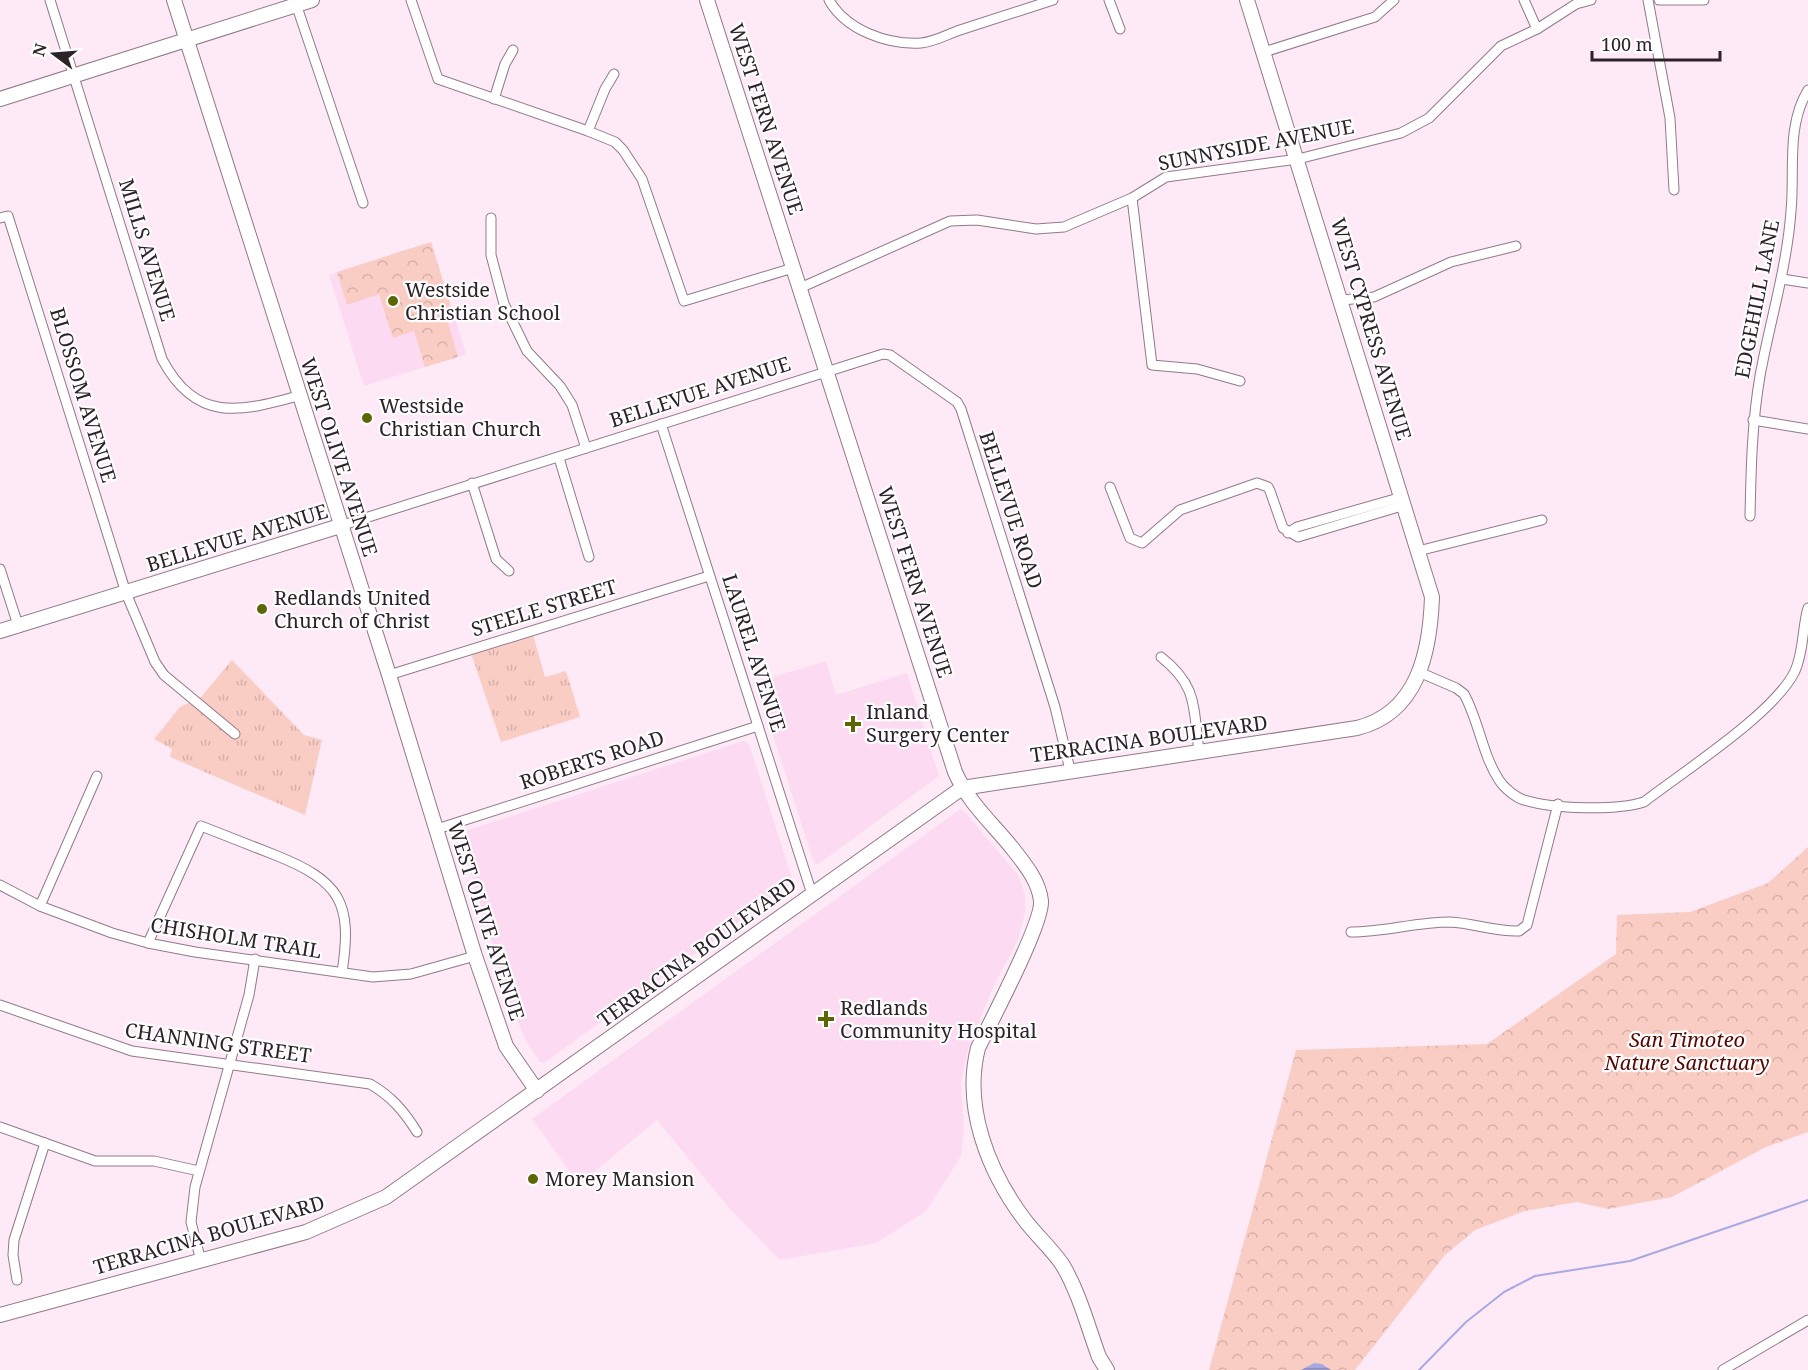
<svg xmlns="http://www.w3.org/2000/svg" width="1808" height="1370" viewBox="0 0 1808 1370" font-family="'Noto Serif',serif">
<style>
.built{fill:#fcdbf2}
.grass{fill:url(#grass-tufts)}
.park{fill:url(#park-crowns)}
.water{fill:url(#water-rules)}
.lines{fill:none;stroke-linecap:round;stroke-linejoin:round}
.stream{stroke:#a8a9e0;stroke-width:2}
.street-casing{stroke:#917a8a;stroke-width:11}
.secondary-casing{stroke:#917a8a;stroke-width:16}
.street{stroke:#fff;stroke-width:9}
.secondary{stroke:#fff;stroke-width:14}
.poi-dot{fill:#5e6504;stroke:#fdfdfd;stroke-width:2}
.labels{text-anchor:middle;stroke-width:4.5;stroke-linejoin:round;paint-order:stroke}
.street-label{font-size:20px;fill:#2c2329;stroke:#fdfdfd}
.poi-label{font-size:20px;fill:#2c2329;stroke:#fdfdfd;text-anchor:start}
.park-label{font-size:20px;font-style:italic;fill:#540800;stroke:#fdfdfd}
</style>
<defs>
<pattern id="grass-tufts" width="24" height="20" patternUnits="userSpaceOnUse" patternTransform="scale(1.5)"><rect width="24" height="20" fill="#f9cdc4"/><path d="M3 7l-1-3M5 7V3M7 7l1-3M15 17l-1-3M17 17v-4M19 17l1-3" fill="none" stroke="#d6b0a8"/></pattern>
<pattern id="park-crowns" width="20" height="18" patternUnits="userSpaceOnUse" patternTransform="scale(1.5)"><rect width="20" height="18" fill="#f9cdc4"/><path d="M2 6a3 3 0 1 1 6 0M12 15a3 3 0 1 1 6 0" fill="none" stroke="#d6b0a8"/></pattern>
<pattern id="water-rules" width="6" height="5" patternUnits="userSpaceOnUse" patternTransform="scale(1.5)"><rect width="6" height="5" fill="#a8a9e0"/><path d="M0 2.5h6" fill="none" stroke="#8989b6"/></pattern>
</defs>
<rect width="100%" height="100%" fill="#fee9f7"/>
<!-- built -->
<g class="built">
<polygon points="431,242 466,354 364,386 329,275"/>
<polygon points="826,661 836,695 907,673 939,776 817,865 814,863 756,682"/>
<polygon points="743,741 749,744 792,878 788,887 544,1063 540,1062 525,1039 511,1005 459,833"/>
<polygon points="959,810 963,810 1018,875 1025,894 1025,912 1018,940 993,987 968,1050 961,1083 964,1128 961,1156 926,1211 876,1243 780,1260 730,1209 657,1120 579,1184 532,1119"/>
</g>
<!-- grass -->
<g class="grass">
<polygon points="533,635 545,677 566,671 580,717 501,742 471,653"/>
<polygon points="232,660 304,735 322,740 305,815 170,757 172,749 154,739 180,707 201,697"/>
</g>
<!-- park -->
<g class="park">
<polygon points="431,242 454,317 447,319 458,357 425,367 414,331 393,338 379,294 347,305 337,272"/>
<polygon points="1808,847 1808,1132 1766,1147 1672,1197 1608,1209 1577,1202 1525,1211 1475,1230 1445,1255 1355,1370 1209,1370 1296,1050 1487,1044 1616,954 1617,915 1690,912 1768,883"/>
</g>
<!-- water -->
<polygon class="water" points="1314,1363 1322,1364 1331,1370 1301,1370"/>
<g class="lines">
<!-- stream -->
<polyline class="stream" points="1419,1370 1466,1322 1504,1292 1535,1276 1630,1261 1808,1200"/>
<defs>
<g id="street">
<path d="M 50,0 L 162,359 C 196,423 239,412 298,396"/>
<polyline points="411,0 438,79 588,131 615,142 623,150 642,179 684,301 793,268"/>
<path d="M 829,0 C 846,30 887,45 921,43 C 934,42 948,34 960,30 C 991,20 1022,10 1053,0"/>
<polyline points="1109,0 1120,29"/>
<polyline points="1524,0 1537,29"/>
<polyline points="1648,0 1670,118 1674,190"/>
<polyline points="1659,0 1704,0"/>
<polyline points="295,1 363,203"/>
<polyline points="1264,52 1375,17 1394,0"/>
<polyline points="494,99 505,64 513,50"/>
<polyline points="588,131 605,89 614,74"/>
<polyline points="1132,198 1152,365 1197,369 1240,381"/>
<polyline points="0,218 8,216 126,593 155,662 164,675 235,734"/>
<polyline points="491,218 491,255 504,304 527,351 560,386 572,405 586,448"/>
<polyline points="1782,279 1808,283"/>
<polyline points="800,288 950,221 977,220 1036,229 1064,227 1132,198 1166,177 1298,159 1401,133 1429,118 1501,46 1537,29 1576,4 1591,0"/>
<polyline points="1342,300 1374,297 1451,262 1516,246"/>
<polyline points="1753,420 1808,429"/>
<polyline points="661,424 812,894"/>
<polyline points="559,458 589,557"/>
<polyline points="472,483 496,559 509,571"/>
<polyline points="1110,487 1130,538 1142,543 1180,510 1257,483 1268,487 1270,491 1283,528 1298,537 1405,505"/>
<path d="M 1750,516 C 1751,469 1752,422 1760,376 C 1770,321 1787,267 1791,211 C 1795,171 1786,126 1808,90"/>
<polyline points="340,526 883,354 890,355 957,402 961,409 1055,707 1070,770"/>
<polyline points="1288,533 1297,527 1402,497"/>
<polyline points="1418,551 1542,520"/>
<polyline points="0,569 18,625"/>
<path d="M 1161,657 C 1198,686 1193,707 1199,751"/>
<path d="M 1419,672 L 1456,688 L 1464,694 C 1479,721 1482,754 1499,780 C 1504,788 1515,797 1524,800 C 1554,809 1615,811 1644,802 C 1684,771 1775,713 1795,671 C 1804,651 1802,628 1808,608"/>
<polyline points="389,675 709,576"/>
<polyline points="437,829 758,726"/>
<polyline points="0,885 40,906 112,933 148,943 195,952 373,977 411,974 475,956"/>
<polyline points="40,906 97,776"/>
<path d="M 1351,932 C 1385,932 1416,922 1450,922 C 1473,923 1496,932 1519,931 L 1527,925 L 1558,804"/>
<path d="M 148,943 L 201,826 C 226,836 250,845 275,855 C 340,881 353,902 342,972"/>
<path d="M 0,1005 L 132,1051 L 370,1084 C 391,1096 404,1111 417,1132"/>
<polyline points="0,1127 95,1161 154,1161 199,1171"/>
<polyline points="201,1261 191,1222 195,1187 249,995 255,959"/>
<polyline points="17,1280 13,1255 14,1240 45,1143"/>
<polyline points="1723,1370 1808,1320"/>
</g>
<g id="secondary">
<polyline points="174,0 389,675 475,956 506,1046 537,1091"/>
<path d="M 707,0 L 955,772 C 968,802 992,823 1013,849 C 1024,863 1039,881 1041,901 C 1043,923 991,1021 978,1048 C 963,1107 988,1171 1024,1219 C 1035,1234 1051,1248 1062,1264 C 1079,1292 1088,1327 1099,1357 L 1107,1370"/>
<polyline points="0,99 312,0"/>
<polyline points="0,631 340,526"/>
<path d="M 0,1315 L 306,1232 L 386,1197 L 962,788 L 1357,728 C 1418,713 1430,652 1432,597 L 1247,0"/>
</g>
</defs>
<!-- street casing -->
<use href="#street" class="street-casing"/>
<!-- secondary casing -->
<use href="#secondary" class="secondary-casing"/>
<!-- street -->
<use href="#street" class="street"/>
<!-- secondary -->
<use href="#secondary" class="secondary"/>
</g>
<!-- markers -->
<g class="poi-dot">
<circle cx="393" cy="301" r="6"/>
<circle cx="367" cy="418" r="6"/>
<circle cx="262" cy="609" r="6"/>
<path d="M850 715h6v6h6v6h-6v6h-6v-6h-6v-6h6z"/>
<path d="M823 1010h6v6h6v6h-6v6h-6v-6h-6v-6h6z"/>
<circle cx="533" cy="1179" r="6"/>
</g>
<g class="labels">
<!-- street labels -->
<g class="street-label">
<text transform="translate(766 119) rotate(72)" y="7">WEST FERN AVENUE</text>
<text transform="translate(1256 145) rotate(-11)" y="7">SUNNYSIDE AVENUE</text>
<text transform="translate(147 250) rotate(73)" y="7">MILLS AVENUE</text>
<text transform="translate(1757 299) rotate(-79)" y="7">EDGEHILL LANE</text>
<text transform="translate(1371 329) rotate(73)" y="7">WEST CYPRESS AVENUE</text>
<text transform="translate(700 392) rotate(-18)" y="7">BELLEVUE AVENUE</text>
<text transform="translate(83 395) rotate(73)" y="7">BLOSSOM AVENUE</text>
<text transform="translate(339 457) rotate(72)" y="7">WEST OLIVE AVENUE</text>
<text transform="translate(1011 510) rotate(72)" y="7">BELLEVUE ROAD</text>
<text transform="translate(237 538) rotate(-17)" y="7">BELLEVUE AVENUE</text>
<text transform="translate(915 582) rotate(72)" y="7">WEST FERN AVENUE</text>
<text transform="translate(544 608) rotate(-17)" y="7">STEELE STREET</text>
<text transform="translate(754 653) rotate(72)" y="7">LAUREL AVENUE</text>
<text transform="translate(1149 739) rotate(-8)" y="7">TERRACINA BOULEVARD</text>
<text transform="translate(592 760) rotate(-18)" y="7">ROBERTS ROAD</text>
<text transform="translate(486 921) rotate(72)" y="7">WEST OLIVE AVENUE</text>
<text transform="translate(236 938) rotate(9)" y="7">CHISHOLM TRAIL</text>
<text transform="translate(697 952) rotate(-36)" y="7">TERRACINA BOULEVARD</text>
<text transform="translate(218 1043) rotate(8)" y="7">CHANNING STREET</text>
<text transform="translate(209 1235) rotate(-16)" y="7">TERRACINA BOULEVARD</text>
</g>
<!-- poi labels -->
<g class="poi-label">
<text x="405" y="297">Westside<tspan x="405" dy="23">Christian School</tspan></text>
<text x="379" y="413">Westside<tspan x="379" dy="23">Christian Church</tspan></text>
<text x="274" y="605">Redlands United<tspan x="274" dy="23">Church of Christ</tspan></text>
<text x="866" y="719">Inland<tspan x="866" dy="23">Surgery Center</tspan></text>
<text x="840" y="1015">Redlands<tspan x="840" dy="23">Community Hospital</tspan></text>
<text x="545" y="1186">Morey Mansion</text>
</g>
<!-- park labels -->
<g class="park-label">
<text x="1687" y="1047">San Timoteo<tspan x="1687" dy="23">Nature Sanctuary</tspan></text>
</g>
</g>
<!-- north arrow -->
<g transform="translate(54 54) rotate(286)" stroke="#fdfdfd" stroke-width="4.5" paint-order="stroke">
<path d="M0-4.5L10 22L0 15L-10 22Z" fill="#2c2329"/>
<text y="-9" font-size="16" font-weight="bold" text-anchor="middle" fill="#2c2329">N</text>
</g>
<!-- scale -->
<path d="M1592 51v9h128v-9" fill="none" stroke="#2c2329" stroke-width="3"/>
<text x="1601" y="51" font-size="18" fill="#2c2329" stroke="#fdfdfd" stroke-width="4.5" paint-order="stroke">100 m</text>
</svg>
